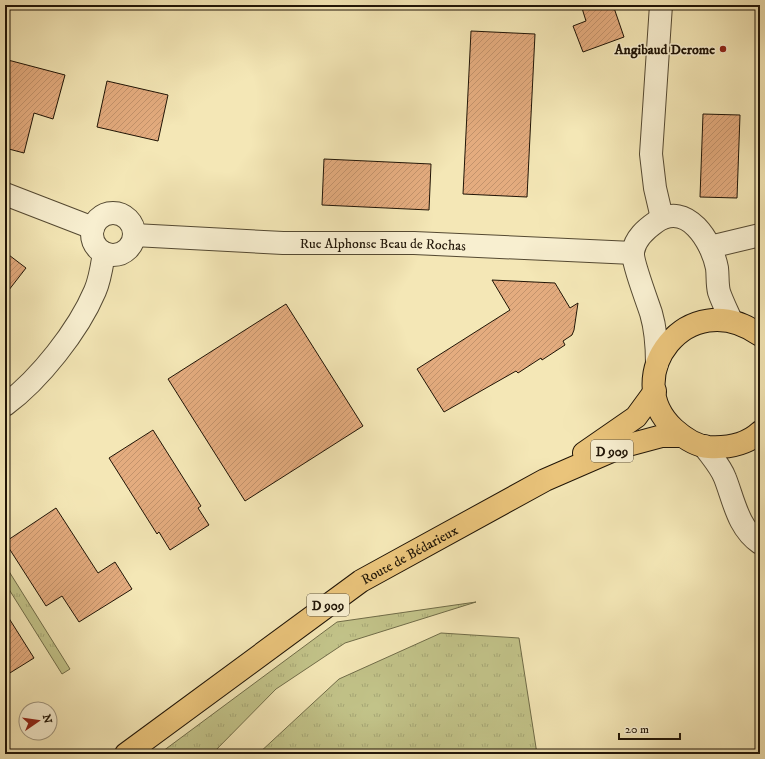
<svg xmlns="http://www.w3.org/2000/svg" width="765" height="759" viewBox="0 0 765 759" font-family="'IM FELL DW Pica',serif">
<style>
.grass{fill:url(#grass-tufts);stroke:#706c48}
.building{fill:url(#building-hatch);stroke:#1f1406}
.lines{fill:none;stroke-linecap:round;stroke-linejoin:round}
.street-casing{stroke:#544932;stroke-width:24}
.primary-casing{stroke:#1f1406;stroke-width:24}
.street{stroke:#f8efd0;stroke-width:22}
.primary{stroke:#eac47b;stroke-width:22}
.poi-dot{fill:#8f2418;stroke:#f8efd0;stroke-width:1.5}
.labels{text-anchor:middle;stroke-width:3;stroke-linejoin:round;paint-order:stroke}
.shield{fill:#f8efd0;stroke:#605643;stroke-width:1}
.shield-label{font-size:13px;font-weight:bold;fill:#1f1406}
.poi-label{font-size:14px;font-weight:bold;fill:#1f1406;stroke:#f8efd0;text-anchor:end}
.street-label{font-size:14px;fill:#1f1406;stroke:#f8efd0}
</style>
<defs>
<pattern id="grass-tufts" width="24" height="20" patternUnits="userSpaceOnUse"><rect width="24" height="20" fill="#c2c389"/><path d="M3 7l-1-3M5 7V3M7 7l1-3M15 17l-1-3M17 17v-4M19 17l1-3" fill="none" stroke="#a6a775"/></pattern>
<pattern id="building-hatch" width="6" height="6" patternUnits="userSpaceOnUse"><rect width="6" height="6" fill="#e4ac7f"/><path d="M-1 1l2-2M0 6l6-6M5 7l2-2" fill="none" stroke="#c3936c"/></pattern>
</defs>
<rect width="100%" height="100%" fill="#f4e7b6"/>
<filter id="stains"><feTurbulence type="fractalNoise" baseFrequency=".005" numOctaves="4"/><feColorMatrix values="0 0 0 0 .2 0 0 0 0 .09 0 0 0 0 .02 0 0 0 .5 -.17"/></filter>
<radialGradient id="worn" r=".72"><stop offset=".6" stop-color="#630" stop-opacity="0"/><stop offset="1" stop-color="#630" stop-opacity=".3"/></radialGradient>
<!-- grass -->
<g class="grass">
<polygon points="5,565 70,669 62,674 5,583"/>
<polygon points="476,602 345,643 276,689 212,754 159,754 337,622"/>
<polygon points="441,633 519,638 537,754 258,754 339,679"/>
</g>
<!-- building -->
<g class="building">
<polygon points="581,5 613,5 624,37 583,52 573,26 586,21"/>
<polygon points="471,31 535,34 527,197 463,194"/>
<polygon points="8,60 65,75 53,119 34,113 24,153 5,148 5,72"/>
<polygon points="107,81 168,95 158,141 97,127"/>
<polygon points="703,114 740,115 737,198 700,197"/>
<polygon points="324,159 431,164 429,210 322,205"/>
<polygon points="5,252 26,268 5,295"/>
<polygon points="492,280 555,283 570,308 578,303 574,330 572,335 563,341 565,345 542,360 541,358 518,373 516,371 444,412 417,369 510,310"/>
<polygon points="286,304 363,426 245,501 168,379"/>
<polygon points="153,430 201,506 198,508 209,525 170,550 159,532 157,534 109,458"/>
<polygon points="56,508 98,573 115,562 132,589 79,622 62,596 46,606 5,542"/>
<polygon points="5,612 34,658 5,676"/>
</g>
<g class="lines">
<defs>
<g id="street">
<polyline points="661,5 651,154 655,188 662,218"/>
<polyline points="5,194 93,228"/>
<circle cx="113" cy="234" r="21"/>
<path id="s1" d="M 134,235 L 283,243 L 414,243 L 633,253"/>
<polyline points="710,247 760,235"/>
<path d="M 657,364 C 657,347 656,330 651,313 C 647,301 632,261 633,252 C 635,238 646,229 656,222 C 687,200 712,242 717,268 C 718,276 717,284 719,292 C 722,301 727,311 731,320"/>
<path d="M 5,405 C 39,380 78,331 95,291 C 100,280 102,265 104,253"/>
<path d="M 704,446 C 711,456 721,467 725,478 C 734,501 738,528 760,543"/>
</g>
<g id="primary">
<path d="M 760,335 C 687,283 618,378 674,429 C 684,438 696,446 709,447 C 728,448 746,445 760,432"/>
<polyline points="584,453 636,417 655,391"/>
<path id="s2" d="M 126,754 L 361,581 L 545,480 L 621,447 L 662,436 L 682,436"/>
</g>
</defs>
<!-- street casing -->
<use href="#street" class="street-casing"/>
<!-- primary casing -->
<use href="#primary" class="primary-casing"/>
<!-- street -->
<use href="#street" class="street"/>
<!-- primary -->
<use href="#primary" class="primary"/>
</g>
<!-- markers -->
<circle class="poi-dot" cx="723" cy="49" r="4"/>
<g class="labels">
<!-- shield labels -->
<g class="shield">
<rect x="591" y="440" width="42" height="22" rx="3"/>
<rect x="307" y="594" width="42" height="22" rx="3"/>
</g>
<g class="shield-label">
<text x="612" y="456">D 909</text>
<text x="328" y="610">D 909</text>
</g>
<!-- poi labels -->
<g class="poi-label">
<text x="715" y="54">Angibaud Derome</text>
</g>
<!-- street labels -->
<g class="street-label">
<text dy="5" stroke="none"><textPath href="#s1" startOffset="249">Rue Alphonse Beau de Rochas</textPath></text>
<text dy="5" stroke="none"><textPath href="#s2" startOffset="347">Route de Bédarieux</textPath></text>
</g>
</g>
<!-- margin -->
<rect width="765" height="759" fill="none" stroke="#f4e7b6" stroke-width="20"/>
<rect x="6" y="6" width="753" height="747" fill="none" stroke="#1f1406" stroke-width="2"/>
<rect x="10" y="10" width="745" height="739" fill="none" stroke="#1f1406"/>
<!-- north arrow -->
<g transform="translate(38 721) rotate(77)"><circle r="19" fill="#f8efd0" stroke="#a1977f"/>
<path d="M0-3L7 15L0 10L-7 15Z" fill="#8f2418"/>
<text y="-6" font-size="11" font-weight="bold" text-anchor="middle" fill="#1f1406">N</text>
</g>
<!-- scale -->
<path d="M619 733v6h61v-6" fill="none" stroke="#1f1406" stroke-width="2"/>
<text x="625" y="733" font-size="12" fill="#1f1406" stroke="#f8efd0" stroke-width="3" paint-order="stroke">20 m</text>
<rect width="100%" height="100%" filter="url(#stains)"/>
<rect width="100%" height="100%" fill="url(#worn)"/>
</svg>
